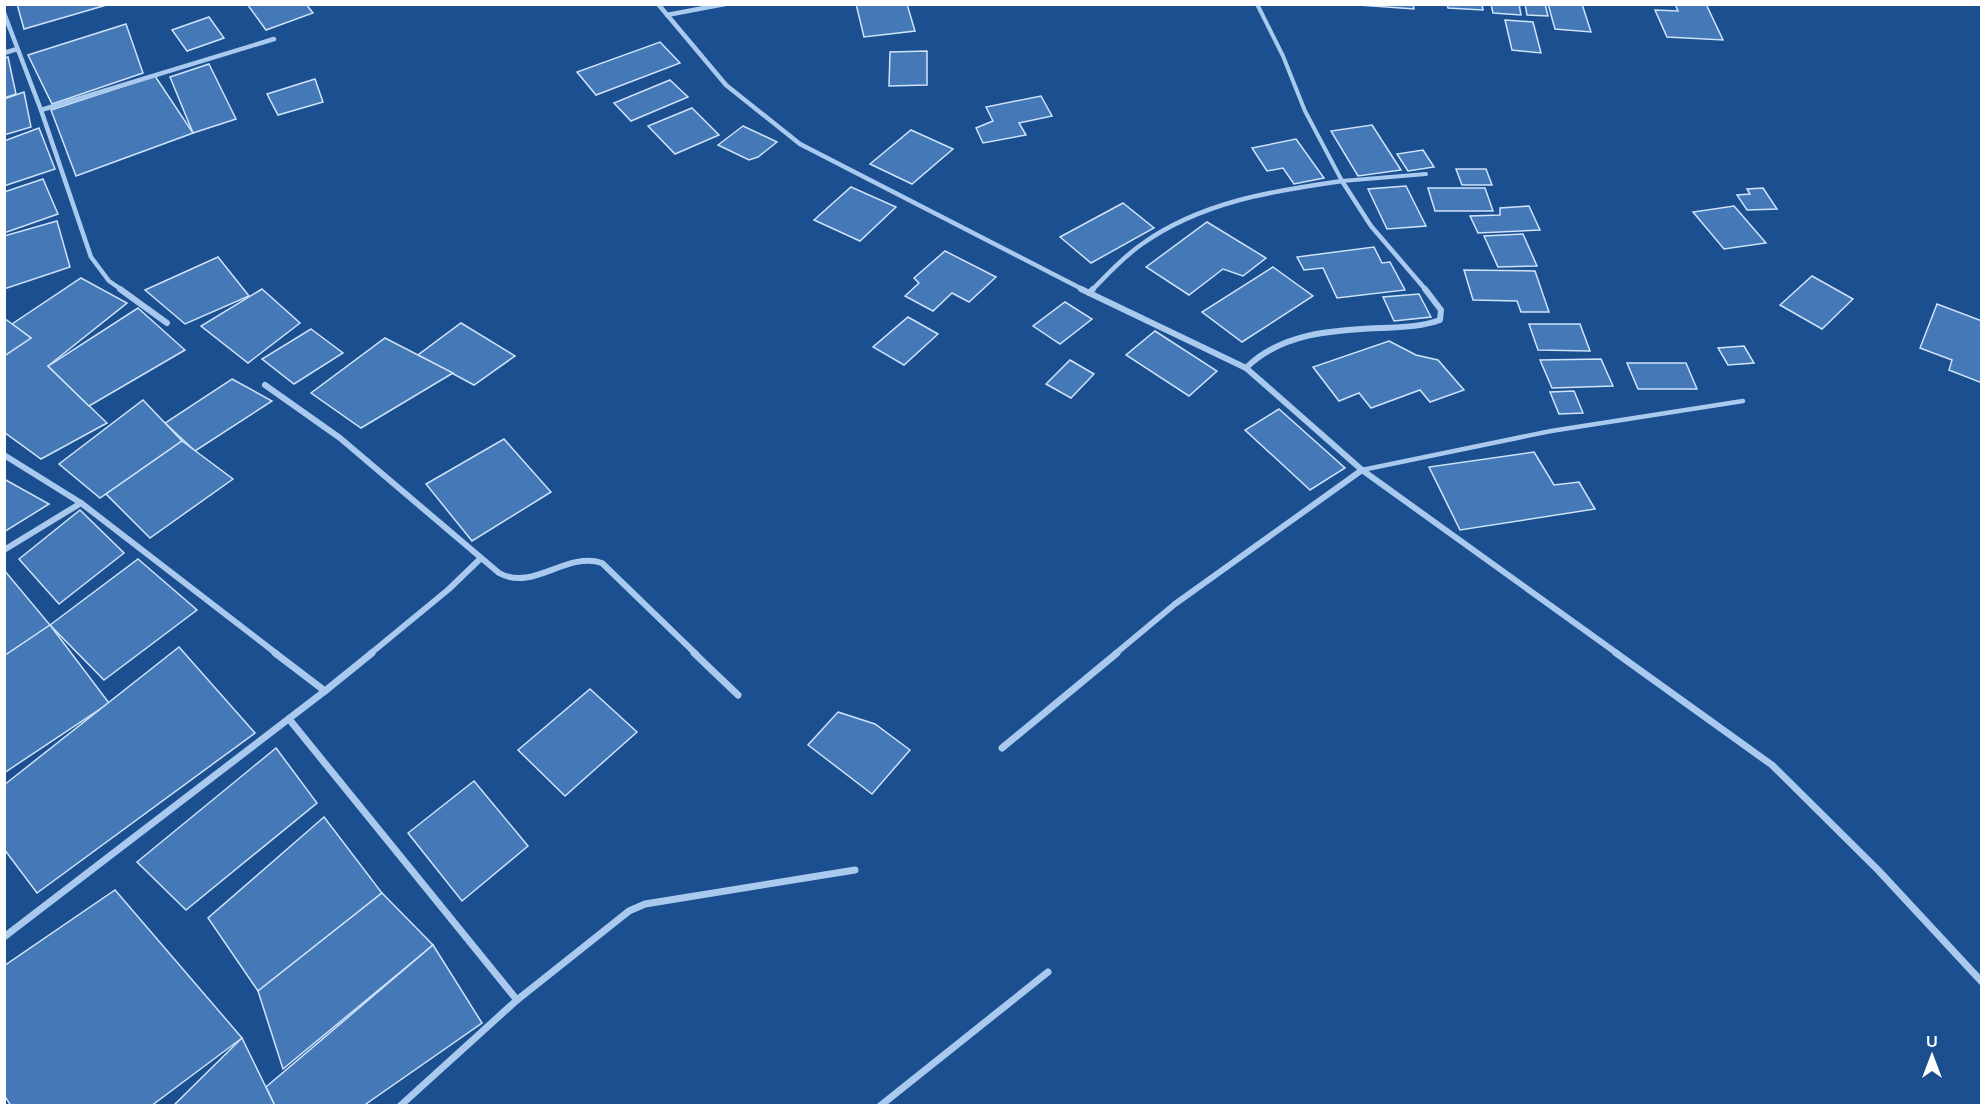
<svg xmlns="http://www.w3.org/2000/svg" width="1986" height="1110" viewBox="0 0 1986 1110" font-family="'Nunito Sans',sans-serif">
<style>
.building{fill:#4478b7;stroke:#cfe3fa;stroke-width:1.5}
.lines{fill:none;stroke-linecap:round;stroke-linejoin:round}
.service-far1{stroke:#a9c9ee;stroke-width:4}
.service{stroke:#a9c9ee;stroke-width:4.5}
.minor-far2{stroke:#a9c9ee;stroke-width:4.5}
.minor-far1{stroke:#a9c9ee;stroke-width:6}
.minor{stroke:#a9c9ee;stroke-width:7}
</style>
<rect width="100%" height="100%" fill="#1b4f8f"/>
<!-- building -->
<g class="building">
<polygon points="17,4 110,4 24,29"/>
<polygon points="247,4 306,4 313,13 266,30"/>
<polygon points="856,4 907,4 915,31 864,37"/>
<polygon points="1359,4 1413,4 1414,9 1359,5"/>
<polygon points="1447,4 1482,4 1483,10 1448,8"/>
<polygon points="1491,4 1519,4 1521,15 1493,13"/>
<polygon points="1525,4 1545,4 1548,16 1527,15"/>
<polygon points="1548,4 1582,4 1591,32 1555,29"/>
<polygon points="1675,4 1706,4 1723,40 1667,37 1655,10 1678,11"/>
<polygon points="209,17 224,38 187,51 172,30"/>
<polygon points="1505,20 1533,22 1541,53 1512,50"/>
<polygon points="126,24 143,73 52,104 28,55"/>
<polygon points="660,42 680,63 596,95 577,72"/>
<polygon points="927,51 927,85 889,86 890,52"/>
<polygon points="8,57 16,94 4,98 4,58"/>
<polygon points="209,64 236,119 193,133 170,77"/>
<polygon points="155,76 193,133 76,176 51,110"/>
<polygon points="315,79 323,102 278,115 267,94"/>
<polygon points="670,80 688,97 631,121 614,103"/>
<polygon points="24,92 31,127 4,135 4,99"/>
<polygon points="1041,96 1052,116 1019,123 1026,135 983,143 976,128 993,121 986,107"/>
<polygon points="692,108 719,135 675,154 648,126"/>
<polygon points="1372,125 1401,170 1358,176 1331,131"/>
<polygon points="743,126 777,142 758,157 749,160 718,145"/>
<polygon points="39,128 55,169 4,186 4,141"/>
<polygon points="911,130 953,149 912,184 870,164"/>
<polygon points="1296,139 1324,178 1294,184 1283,168 1267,171 1252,148"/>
<polygon points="1423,150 1434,167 1408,171 1397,154"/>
<polygon points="1456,169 1486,169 1492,185 1462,185"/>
<polygon points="43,179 58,214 4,233 4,192"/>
<polygon points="1406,186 1426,226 1387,229 1368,189"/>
<polygon points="851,187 896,207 860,241 814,220"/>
<polygon points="1428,188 1485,188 1493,211 1435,211"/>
<polygon points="1763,188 1777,209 1747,210 1737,195 1750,194 1747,189"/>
<polygon points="1123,203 1154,228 1091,263 1060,237"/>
<polygon points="1529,206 1540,230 1478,233 1470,216 1500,215 1500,208"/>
<polygon points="1734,206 1766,243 1724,249 1693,212"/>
<polygon points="57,221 70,267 4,289 4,236"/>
<polygon points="1207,222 1266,258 1243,276 1223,269 1189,295 1146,267"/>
<polygon points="1523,234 1537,266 1498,267 1484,236"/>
<polygon points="1374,247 1382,263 1390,262 1405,290 1337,298 1323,268 1304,270 1297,257"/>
<polygon points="945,251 996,277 969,302 952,293 933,311 905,296 919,283 914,278"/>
<polygon points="218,257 249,296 185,324 145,290"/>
<polygon points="1273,267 1313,296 1242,342 1202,312"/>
<polygon points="1464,270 1535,271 1549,312 1521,312 1517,301 1473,300"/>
<polygon points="1812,276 1853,299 1822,329 1780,305"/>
<polygon points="81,278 127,303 48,366 107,423 41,459 4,432 4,356 31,338 12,324"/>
<polygon points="262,289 300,323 248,363 201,326"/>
<polygon points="1419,294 1431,317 1394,321 1383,297"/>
<polygon points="1065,302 1092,319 1060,344 1033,326"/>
<polygon points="1937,304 1982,321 1982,383 1949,370 1952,360 1920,348"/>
<polygon points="138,308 185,350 89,406 48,366"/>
<polygon points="908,317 938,334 904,365 873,347"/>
<polygon points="4,318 31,338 4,356"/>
<polygon points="461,323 515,356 474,385 418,355"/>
<polygon points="1529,324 1580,324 1590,351 1538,350"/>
<polygon points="311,329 343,353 294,384 262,359"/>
<polygon points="1155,331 1217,371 1189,396 1126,355"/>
<polygon points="385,338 453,373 361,428 311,393"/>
<polygon points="1389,341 1416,355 1438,360 1464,390 1430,402 1420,390 1371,408 1359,393 1339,401 1313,367"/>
<polygon points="1744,346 1754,363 1728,365 1718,348"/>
<polygon points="1601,359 1613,386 1552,388 1540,360"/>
<polygon points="1070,360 1094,374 1071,398 1046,384"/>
<polygon points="1627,363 1686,363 1697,389 1638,389"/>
<polygon points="232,379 272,401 195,451 165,423"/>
<polygon points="1574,391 1583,413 1559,414 1550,392"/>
<polygon points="143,400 182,441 100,498 59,464"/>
<polygon points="1279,409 1345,468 1310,490 1245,430"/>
<polygon points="504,439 551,492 472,541 426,484"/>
<polygon points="182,441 233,479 150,538 106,494"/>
<polygon points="1534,452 1554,485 1579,482 1595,509 1460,530 1429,467"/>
<polygon points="4,479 49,504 4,532"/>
<polygon points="80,510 124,553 59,604 19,559"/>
<polygon points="138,559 197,610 104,680 50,625"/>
<polygon points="4,570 50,625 4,658"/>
<polygon points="50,625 109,703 4,773 4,656"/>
<polygon points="179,647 255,733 37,893 4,849 4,785"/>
<polygon points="590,689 637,732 565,796 518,750"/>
<polygon points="838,712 875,724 910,750 872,794 808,745"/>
<polygon points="276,748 317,803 186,910 137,862"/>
<polygon points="474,781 528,846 462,901 408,833"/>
<polygon points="324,817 382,893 258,991 208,918"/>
<polygon points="115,890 242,1038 151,1106 11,1106 4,1095 4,966"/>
<polygon points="382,893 433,945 283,1069 258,991"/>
<polygon points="433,945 482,1023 363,1106 275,1106 266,1087"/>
<polygon points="242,1038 275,1106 173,1106"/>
</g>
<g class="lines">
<!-- service-far1 -->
<polyline class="service-far1" points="1257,4 1283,56 1305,111 1342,181 1426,174"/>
<!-- service -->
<polyline class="service" points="1362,470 1551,431 1743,401"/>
<!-- minor-far2 -->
<g class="minor-far2">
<polyline points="658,4 726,85 800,144 1084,290"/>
<polyline points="4,13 41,110 91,257 109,281 122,290"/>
<polyline points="667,15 725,4"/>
<polyline points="4,53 17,49"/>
<polyline points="41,110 274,39"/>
<path d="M 1092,290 C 1108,274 1123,257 1142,244 C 1201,202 1272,191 1342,181 L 1371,226 L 1426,290"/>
</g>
<!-- minor-far1 -->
<g class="minor-far1">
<polyline points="120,289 167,323"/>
<polyline points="1081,289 1246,368 1362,470 1618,654"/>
<polyline points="1089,293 1093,289"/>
<path d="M 1246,368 C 1281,333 1333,330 1380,328 C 1401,327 1421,327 1440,320 L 1441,310 L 1425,289"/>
<path d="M 265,385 L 340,438 L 499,573 C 533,592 566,551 602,563 L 696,654"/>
<polyline points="4,455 81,503 277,654"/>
<polyline points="4,550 81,503"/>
<polyline points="370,654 449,589 480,559"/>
<polyline points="1115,654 1175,604 1362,470"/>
</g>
<!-- minor -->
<g class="minor">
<polyline points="275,653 325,691"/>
<polyline points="694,653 738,695"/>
<polyline points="1616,653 1772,765 1878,870 1982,982"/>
<polyline points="289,719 517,1000"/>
<polyline points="1002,748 1117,653"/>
<polyline points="4,937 325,691 372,653"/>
<polyline points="400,1106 517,1000 629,911 645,904 855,870"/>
<polyline points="880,1106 1048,972"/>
</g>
</g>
<!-- border -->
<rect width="1986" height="1110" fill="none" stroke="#ffffff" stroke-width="12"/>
<!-- north arrow -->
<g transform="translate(1932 1056)" stroke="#1b4f8f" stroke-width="4.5" paint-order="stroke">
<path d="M0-4.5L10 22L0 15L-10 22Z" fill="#ffffff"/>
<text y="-9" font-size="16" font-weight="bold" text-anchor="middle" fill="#ffffff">U</text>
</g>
</svg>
